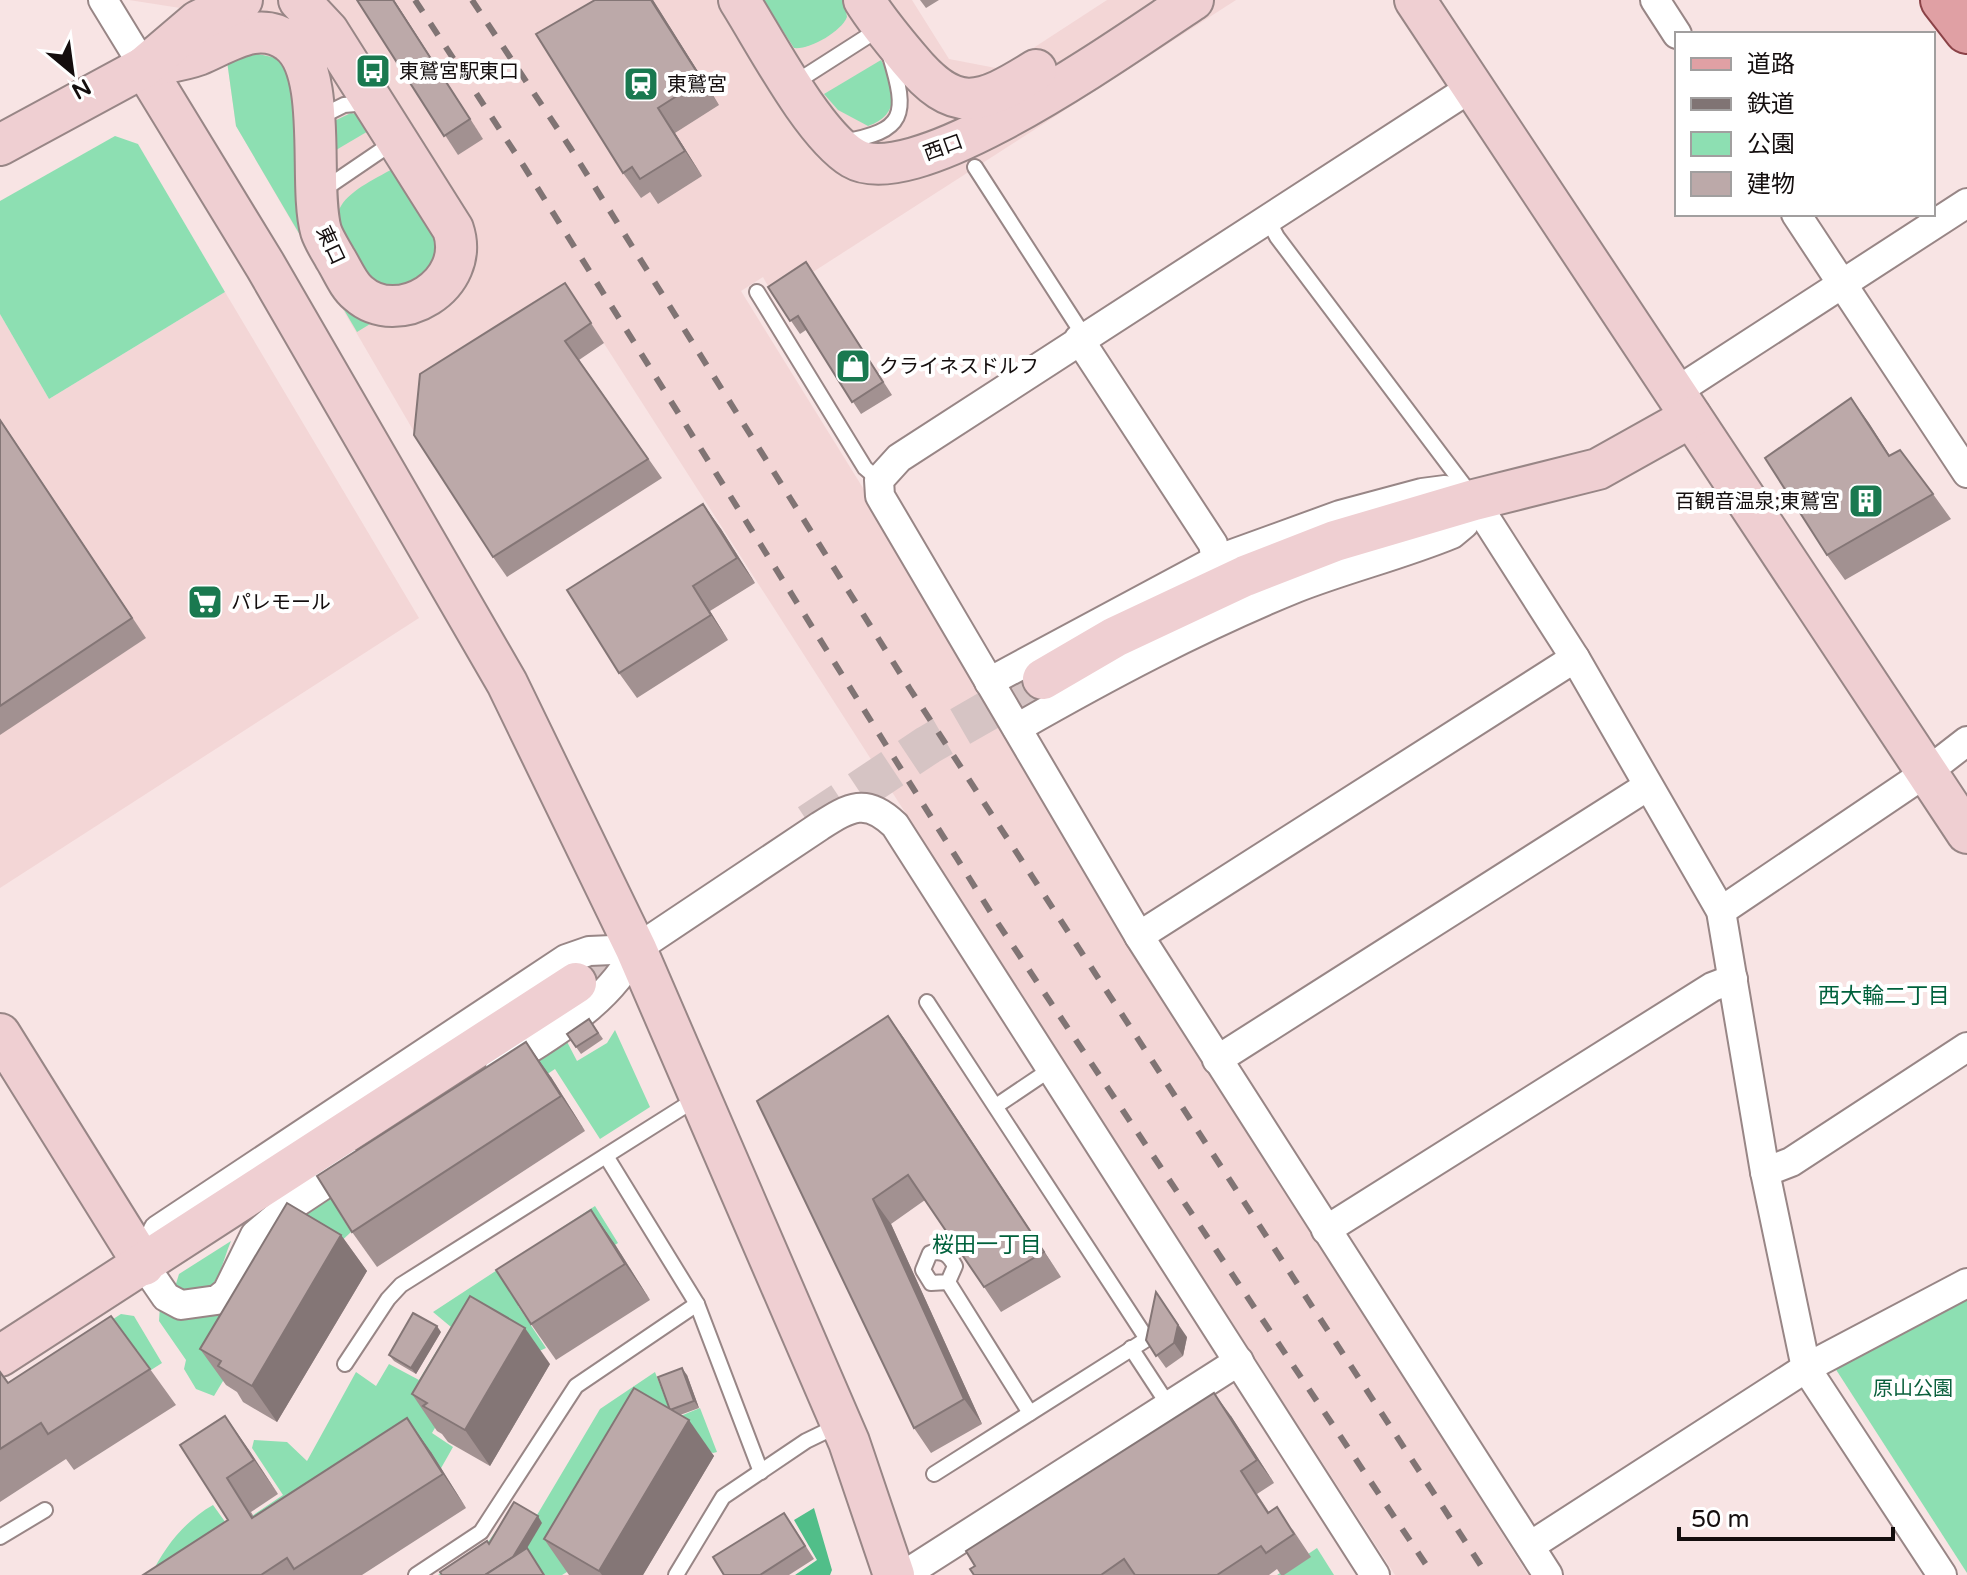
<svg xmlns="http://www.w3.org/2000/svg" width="1967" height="1575" viewBox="0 0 1967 1575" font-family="'Varela Round','Noto Sans JP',sans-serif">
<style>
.built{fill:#f3d6d6}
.green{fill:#8ddfb2}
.forest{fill:#51be89}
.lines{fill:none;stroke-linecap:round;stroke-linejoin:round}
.secondary-tunnel{stroke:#d6c4c4;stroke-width:40;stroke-dasharray:40 20;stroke-linecap:butt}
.lane-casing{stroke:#988686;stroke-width:18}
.street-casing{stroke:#988686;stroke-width:32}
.secondary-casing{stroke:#988686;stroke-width:44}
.primary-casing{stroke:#8b4348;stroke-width:48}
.lane{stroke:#fff;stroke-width:14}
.street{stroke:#fff;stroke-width:28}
.secondary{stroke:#efcfd2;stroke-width:40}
.primary{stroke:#e0a0a4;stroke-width:44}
.rail{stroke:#807474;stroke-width:6;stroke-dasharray:14 14;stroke-linecap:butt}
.wall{fill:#a29191}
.shaded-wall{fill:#847676}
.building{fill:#bca9a9;stroke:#847676;stroke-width:2}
.labels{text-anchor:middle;stroke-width:8;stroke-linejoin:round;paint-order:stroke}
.poi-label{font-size:20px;fill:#140e0e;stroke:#fff;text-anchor:start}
.street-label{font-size:20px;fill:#140e0e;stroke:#fff}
.park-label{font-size:20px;fill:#0b603d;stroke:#fff}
.neighbourhood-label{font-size:22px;fill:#00613c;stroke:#fff}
</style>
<rect width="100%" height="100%" fill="#f8e4e4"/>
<!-- built -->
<g class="built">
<polygon points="129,0 912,0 949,59 1001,69 1107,0 1236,0 774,297 763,277 741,291 863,488 1120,925 1528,1575 1395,1575 1067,1067 1049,1045 1023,996 578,303 434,393 427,454 236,126 227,61 193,10"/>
<polygon points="225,292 419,618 0,888 0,314 49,399"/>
</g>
<!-- green -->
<g class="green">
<path d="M 763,0 L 844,0 L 847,17 C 841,32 809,50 794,48 Z"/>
<polygon points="254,53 276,58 291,75 304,222 375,321 357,332 236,126 227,61"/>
<path d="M 881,60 C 896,86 901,115 868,126 L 838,110 L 824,94 Z"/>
<polygon points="351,113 360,115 370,130 331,153 334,121"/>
<polygon points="115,136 138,144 225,292 49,399 0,314 0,201"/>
<path d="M 396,167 C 409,186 427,207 436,229 C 454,270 393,304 363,273 C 356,265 351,250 346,240 C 340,228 333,219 341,206 C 351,189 379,177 396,167 Z"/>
<polygon points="615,1030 650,1107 600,1139 555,1069 338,1211 351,1232 333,1249 310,1236 214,1396 196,1389 184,1369 186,1360 159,1321 160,1306 196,1317 267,1233 564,1036 577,1061 607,1043"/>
<path d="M 595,1206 L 618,1243 L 518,1306 L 546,1348 L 535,1353 L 493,1329 L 432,1433 L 453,1447 L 440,1470 L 151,1575 C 165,1546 185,1521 213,1505 L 231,1530 L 283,1495 L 252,1448 L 254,1440 L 287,1442 L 307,1461 L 356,1372 L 376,1386 L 389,1364 L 419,1380 L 451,1327 L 433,1312 Z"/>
<path d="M 231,1241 C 219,1269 218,1306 175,1287 L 179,1274 Z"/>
<polygon points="1967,1297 1967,1573 1835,1368"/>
<polygon points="121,1314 134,1316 162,1363 151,1370 137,1350 33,1416 0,1392"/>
<polygon points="655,1372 673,1419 700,1408 717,1452 713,1453 659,1421 567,1572 562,1575 438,1575 488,1542 515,1504 537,1515 600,1409"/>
<polygon points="1317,1548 1334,1575 1277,1575"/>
</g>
<!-- forest -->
<polygon class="forest" points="814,1508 832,1570 830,1575 795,1575 817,1560 794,1520"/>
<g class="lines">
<!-- secondary-tunnel -->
<g class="secondary-tunnel">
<polyline points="809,824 928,745 1043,679"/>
<polyline points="576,983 647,935"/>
</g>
<defs>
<g id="lane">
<polyline points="793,84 868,36 878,22"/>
<polyline points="320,117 344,105 367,103"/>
<path d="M 842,142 C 906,131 908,115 890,56"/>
<polyline points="975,167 1084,336"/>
<polyline points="323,190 395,141"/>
<polyline points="1267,218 1277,237 1472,496"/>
<polyline points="757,292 865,468 879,480"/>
<polyline points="927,1002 1147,1339 934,1474"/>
<polyline points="996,1106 1051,1069"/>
<polyline points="606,1156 697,1304 761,1472"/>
<path d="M 948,1282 L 955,1266 C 949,1255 944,1250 930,1253 L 923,1270 L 931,1283 L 948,1282 L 1030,1413"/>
<polyline points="1131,1348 1169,1406"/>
<polyline points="345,1364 388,1299 401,1285 699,1097"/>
<polyline points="0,1537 45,1510"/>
<polyline points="416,1575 481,1532 576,1386 697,1304"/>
<polyline points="676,1575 723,1497 806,1441 837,1426"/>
</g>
<g id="street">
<polyline points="103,0 144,67"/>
<polyline points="1655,0 1677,34"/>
<polyline points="1472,87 899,458 879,480 880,496 1139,936 1548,1575"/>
<polyline points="1796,214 1967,473"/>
<polyline points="1079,339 1213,544 1216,560"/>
<polyline points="1674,393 1967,203"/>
<polyline points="989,682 1216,560 1340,515 1422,493 1445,490 1474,500 1575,658 1721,911 1765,1172 1806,1368 1942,1575"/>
<path d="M 1017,728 C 1108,676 1198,628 1296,588 C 1347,568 1401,555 1452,534 L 1464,524 L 1474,500"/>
<polyline points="1721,911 1927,772 1967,741"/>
<polyline points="1139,936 1575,658"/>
<polyline points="1217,1060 1648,786"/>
<path d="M 500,1068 C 550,1034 608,1006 636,949 L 820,826 C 850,807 866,797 895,825 L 1375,1575"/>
<polyline points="355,1164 281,1213 255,1235 227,1292 217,1300 181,1305 166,1297 144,1265 158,1230 566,959 589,951 636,949"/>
<polyline points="1765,1172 1791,1162 1967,1047"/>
<polyline points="1326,1230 1712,987 1733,979"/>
<polyline points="1530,1546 1806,1368 1967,1283"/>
<polyline points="904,1575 1239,1361"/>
</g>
<g id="secondary">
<path d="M 739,0 C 765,41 813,134 853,158 C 917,196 1134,38 1193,0"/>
<path d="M 864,0 C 877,21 893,40 909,59 C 955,115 980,105 1036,70"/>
<polyline points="1415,0 1967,833"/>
<polyline points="144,67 265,265 507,683 636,949 849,1442 894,1575"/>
<path d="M 144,67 C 162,63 182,61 198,55 C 227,43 259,19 289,42 C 329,71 308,184 321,231 C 324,240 330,249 335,258 C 342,269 348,285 358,293 C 398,329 472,285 453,229 L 328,31 L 299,0"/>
<polyline points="0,145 144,67 198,21 242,0"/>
<polyline points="1043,679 1115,637 1245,576 1335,541 1474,500 1598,469 1691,417"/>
<polyline points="0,1034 144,1265"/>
<polyline points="0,1356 576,983"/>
</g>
<polyline id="primary" points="1943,0 1967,31"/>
</defs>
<!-- lane casing -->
<use href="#lane" class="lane-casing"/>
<!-- street casing -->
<use href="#street" class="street-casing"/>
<!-- secondary casing -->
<use href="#secondary" class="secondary-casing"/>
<!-- primary casing -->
<use href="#primary" class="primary-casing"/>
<!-- lane -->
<use href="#lane" class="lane"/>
<!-- street -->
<use href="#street" class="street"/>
<!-- secondary -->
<use href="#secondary" class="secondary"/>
<!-- primary -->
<use href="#primary" class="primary"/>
<!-- rail -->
<g class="rail">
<polyline points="415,0 525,168 993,916 1433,1575"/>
<polyline points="472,0 571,149 910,689 1487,1575"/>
</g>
</g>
<!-- wall -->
<g class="wall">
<polygon points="357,0 394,0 483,139 458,155"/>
<polygon points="595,0 653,0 719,105 675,133 702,176 658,204 650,192 641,198 623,173"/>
<polygon points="920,0 939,0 926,8"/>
<polygon points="806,262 892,395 861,414 806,330 800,334 768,287"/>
<polygon points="565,283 604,343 579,360 662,478 507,577 493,557"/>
<polygon points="1851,398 1890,456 1933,494 1951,519 1845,580 1827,555"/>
<polygon points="0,419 146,638 0,735"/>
<polygon points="703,504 721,529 755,583 710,611 728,640 637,698 619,673"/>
<polygon points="888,1016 1061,1277 1001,1312 925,1200 891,1224 982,1424 931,1453 914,1428 757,1101"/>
<polygon points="589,1019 603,1039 581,1054 567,1034"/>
<polygon points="551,1077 585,1131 377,1267 352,1232"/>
<polygon points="591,1210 616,1246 650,1300 556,1360 531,1324"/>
<polygon points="341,1235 367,1271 277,1422 243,1402 237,1392 226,1385 200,1349"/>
<polygon points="441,1332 416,1374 394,1361 389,1355"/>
<polygon points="1187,1337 1183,1356 1166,1368 1146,1340"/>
<polygon points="550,1364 490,1466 448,1442 442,1434 437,1431 412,1394"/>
<polygon points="150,1369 176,1405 74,1470 66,1459 0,1502 0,1372 8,1382"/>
<polygon points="687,1375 699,1408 680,1415 714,1456 643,1575 569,1575 544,1539 670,1409"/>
<polygon points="225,1416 278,1494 251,1512 254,1517 431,1452 466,1508 362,1575 143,1575 228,1520"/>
<polygon points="1231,1416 1274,1483 1257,1494 1269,1512 1293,1530 1311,1557 1284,1575 1281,1575 1277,1569 1269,1575 974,1575"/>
<polygon points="793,1526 814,1559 789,1575 724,1575"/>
</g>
<!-- shaded-wall -->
<g class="shaded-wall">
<polygon points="393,0 394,0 483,139 470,119"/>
<polygon points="651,0 653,0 719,105 702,80"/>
<polygon points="658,108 675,133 702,176 685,151"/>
<polygon points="1851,398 1869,423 1906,481 1889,456"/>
<polygon points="703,504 721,529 755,583 737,558"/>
<polygon points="693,586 710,611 728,640 711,615"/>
<polygon points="888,1016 906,1041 1061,1277 1044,1252"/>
<polygon points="526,1042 551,1077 585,1131 561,1096"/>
<polygon points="873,1199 891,1224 982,1424 964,1399"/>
<polygon points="591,1210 616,1246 650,1300 625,1264"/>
<polygon points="341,1235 367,1271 277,1422 252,1386"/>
<polygon points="1156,1292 1187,1337 1183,1356 1174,1343"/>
<polygon points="437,1326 441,1332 416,1374 411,1368"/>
<polygon points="525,1328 550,1364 490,1466 465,1430"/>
<polygon points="682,1368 687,1375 699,1408 694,1401"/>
<polygon points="1214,1393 1231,1416 1274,1483 1257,1460"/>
<polygon points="225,1416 249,1450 278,1494 254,1460"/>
<polygon points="407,1418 431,1452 466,1508 443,1474"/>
<polygon points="689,1420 714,1456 643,1575 602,1575 599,1571"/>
<polygon points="538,1516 542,1523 511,1575 502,1575"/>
</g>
<!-- building -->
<g class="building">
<polygon points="357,0 393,0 470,119 444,136"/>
<polygon points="595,0 651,0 702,80 658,108 685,151 640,179 632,167 623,173 536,34"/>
<polygon points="806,262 883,382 852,402 798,316 790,321 768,287"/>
<polygon points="565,283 591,323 565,341 648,459 493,557 414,435 420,374"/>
<polygon points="1851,398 1889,456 1900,450 1933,494 1827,555 1765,458"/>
<polygon points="0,420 132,618 0,706"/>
<polygon points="703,504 737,558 693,586 711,615 619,673 567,590"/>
<polygon points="888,1016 1044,1252 984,1287 908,1175 873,1199 964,1399 914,1428 757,1101"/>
<polygon points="589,1019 598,1033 576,1047 567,1034"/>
<polygon points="526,1042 561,1096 352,1232 317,1176"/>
<polygon points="287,1203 341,1235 252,1386 218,1366 221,1361 200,1349"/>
<polygon points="591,1210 625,1264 531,1324 496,1270"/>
<polygon points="1156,1292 1178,1325 1174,1343 1156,1356 1146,1340"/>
<polygon points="470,1296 525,1328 465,1430 423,1406 427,1403 412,1394"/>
<polygon points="413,1313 437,1326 411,1368 389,1355"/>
<polygon points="111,1316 150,1369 48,1434 41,1423 0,1449 0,1372 8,1383"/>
<polygon points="682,1368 694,1401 670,1410 658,1377"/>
<polygon points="634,1388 689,1420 599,1571 544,1539"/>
<polygon points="1214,1393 1257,1460 1241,1471 1268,1513 1277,1507 1294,1534 1266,1553 1261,1546 1217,1575 1135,1575 1124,1559 1101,1575 974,1575 970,1569 975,1566 966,1551"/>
<polygon points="225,1416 254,1460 227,1478 252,1518 407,1418 443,1474 294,1569 287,1558 261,1575 143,1575 228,1520 180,1445"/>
<polygon points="514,1502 538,1516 513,1557 485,1575 442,1575 440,1572 487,1541 489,1544"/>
<polygon points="784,1513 805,1546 760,1575 724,1575 713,1557"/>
<polygon points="527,1548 544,1575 485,1575"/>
</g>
<!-- icons -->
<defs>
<symbol id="bus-square" viewBox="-11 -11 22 22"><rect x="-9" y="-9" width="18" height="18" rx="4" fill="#1a7950" stroke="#fff"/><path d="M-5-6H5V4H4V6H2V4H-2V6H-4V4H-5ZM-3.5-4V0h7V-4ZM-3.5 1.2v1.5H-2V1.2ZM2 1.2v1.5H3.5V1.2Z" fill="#fff"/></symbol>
<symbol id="station-square" viewBox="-11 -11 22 22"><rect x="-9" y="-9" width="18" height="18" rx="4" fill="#1a7950" stroke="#fff"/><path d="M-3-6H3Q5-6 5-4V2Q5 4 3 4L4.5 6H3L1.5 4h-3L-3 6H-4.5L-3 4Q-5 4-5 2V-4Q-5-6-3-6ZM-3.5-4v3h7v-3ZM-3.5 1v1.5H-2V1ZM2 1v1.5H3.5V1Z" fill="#fff"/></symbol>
<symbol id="shop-square" viewBox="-11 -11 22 22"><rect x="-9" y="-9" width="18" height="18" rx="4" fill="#1a7950" stroke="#fff"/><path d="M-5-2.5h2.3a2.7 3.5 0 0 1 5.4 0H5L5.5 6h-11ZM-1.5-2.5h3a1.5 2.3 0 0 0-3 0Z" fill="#fff"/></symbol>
<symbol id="building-square" viewBox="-11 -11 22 22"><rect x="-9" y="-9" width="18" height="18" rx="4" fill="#1a7950" stroke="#fff"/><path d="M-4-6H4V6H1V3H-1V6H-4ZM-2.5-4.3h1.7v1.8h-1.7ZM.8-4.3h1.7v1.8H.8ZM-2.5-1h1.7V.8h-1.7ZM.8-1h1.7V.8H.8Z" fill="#fff"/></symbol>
<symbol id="supermarket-square" viewBox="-11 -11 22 22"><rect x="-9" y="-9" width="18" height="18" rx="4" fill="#1a7950" stroke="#fff"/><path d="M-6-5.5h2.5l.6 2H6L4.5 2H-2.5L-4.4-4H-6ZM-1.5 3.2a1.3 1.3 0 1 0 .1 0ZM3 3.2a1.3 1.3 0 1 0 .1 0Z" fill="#fff"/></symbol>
</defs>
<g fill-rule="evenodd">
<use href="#bus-square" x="353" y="51" width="40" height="40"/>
<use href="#station-square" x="621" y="64" width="40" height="40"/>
<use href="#shop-square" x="833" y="346" width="40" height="40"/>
<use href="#building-square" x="1846" y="481" width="40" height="40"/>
<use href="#supermarket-square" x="185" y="582" width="40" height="40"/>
</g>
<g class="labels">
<!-- poi labels -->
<g class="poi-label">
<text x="399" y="78">東鷲宮駅東口</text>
<text x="667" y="91">東鷲宮</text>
<text x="879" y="373">クライネスドルフ</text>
<text x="1840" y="508" text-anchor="end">百観音温泉;東鷲宮</text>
<text x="231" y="609">パレモール</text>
</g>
<!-- street labels -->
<g class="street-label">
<text transform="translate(943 147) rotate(-20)" y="7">西口</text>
<text transform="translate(331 245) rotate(65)" y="7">東口</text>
</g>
<!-- park labels -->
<g class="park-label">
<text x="1913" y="1395">原山公園</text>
</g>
<!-- neighbourhood labels -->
<g class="neighbourhood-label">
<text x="1884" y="1003">西大輪二丁目</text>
<text x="987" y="1252">桜田一丁目</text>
</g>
</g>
<!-- legend -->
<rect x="1675" y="32" width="260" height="184" fill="#ffffff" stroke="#a19f9f" stroke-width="2"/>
<rect x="1691" y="58" width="40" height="12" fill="#e0a0a4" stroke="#a19f9f" stroke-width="2"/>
<text x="1747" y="72" font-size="24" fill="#140e0e">道路</text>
<rect x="1691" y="98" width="40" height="12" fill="#807474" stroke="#a19f9f" stroke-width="2"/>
<text x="1747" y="112" font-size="24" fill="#140e0e">鉄道</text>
<rect x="1691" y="132" width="40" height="24" fill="#8ddfb2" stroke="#a19f9f" stroke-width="2"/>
<text x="1747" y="152" font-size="24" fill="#140e0e">公園</text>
<rect x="1691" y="172" width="40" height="24" fill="#bca9a9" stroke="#a19f9f" stroke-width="2"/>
<text x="1747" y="192" font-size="24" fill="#140e0e">建物</text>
<!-- north arrow -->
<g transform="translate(72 72) rotate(151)" stroke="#ffffff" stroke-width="6" paint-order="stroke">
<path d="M0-6L14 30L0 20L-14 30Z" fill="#140e0e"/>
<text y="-12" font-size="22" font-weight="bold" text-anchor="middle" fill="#140e0e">N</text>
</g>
<!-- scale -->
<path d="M1679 1527v12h214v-12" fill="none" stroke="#140e0e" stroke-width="4"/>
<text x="1691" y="1527" font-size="24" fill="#140e0e" stroke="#ffffff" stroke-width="6" paint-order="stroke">50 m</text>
</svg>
